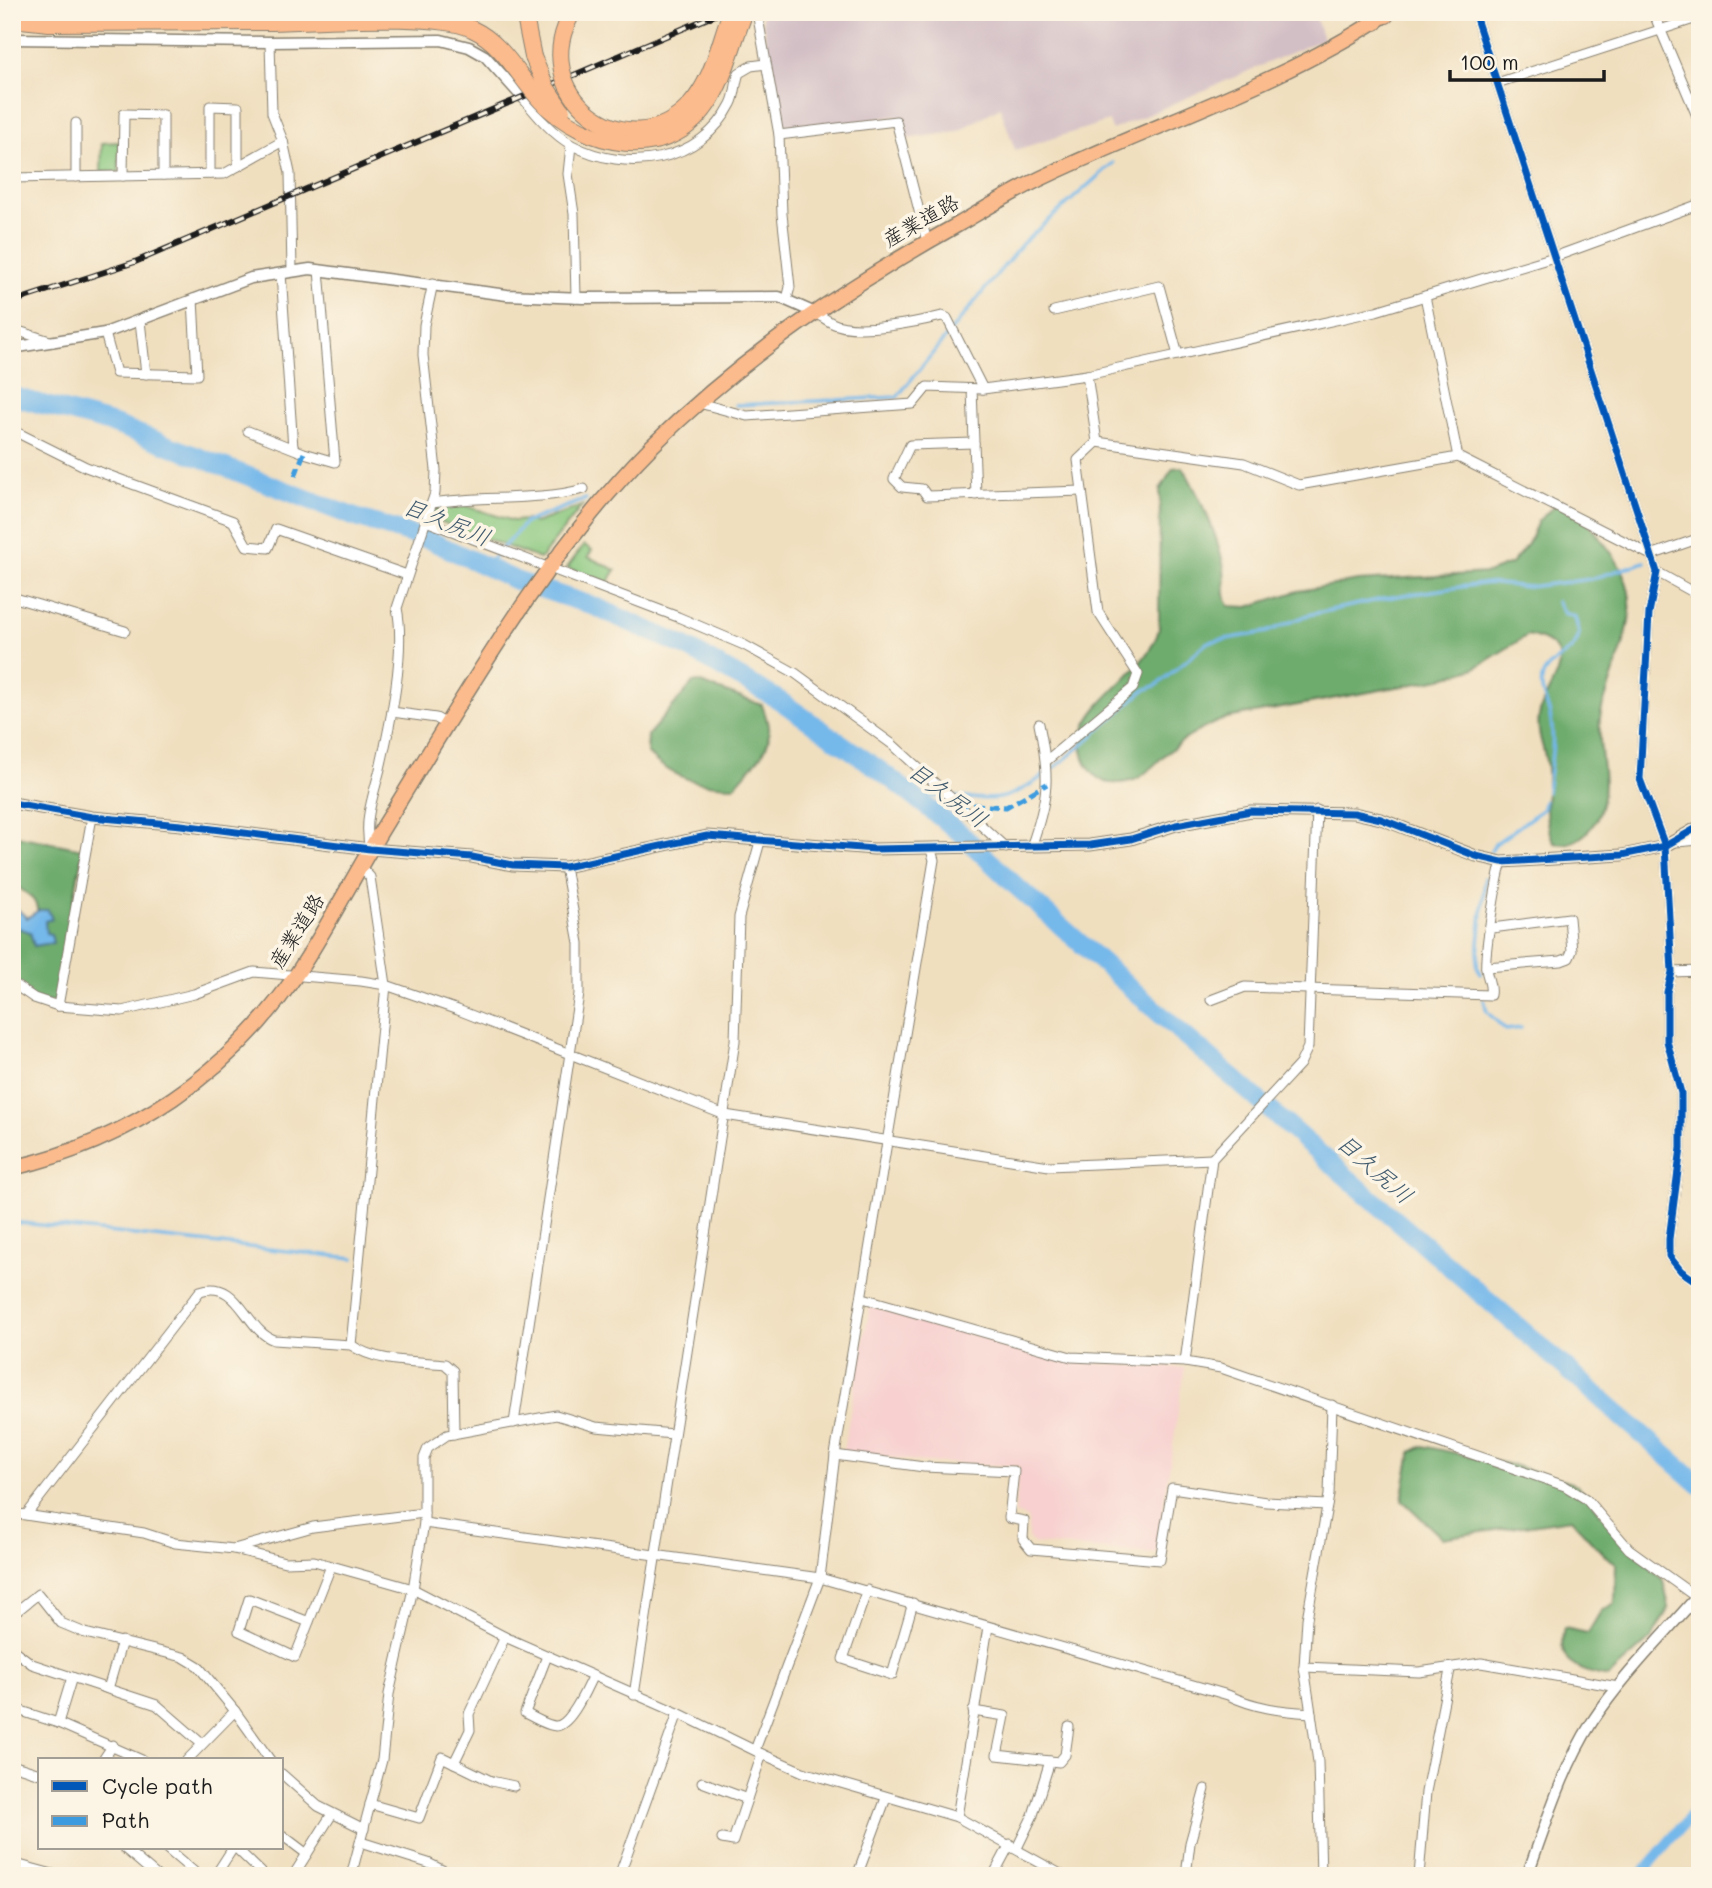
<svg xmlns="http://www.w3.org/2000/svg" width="1712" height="1888" viewBox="0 0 1712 1888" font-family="Mali,'Klee One',sans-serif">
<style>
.built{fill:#f7d0cf}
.industrial{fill:#d2bec5}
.green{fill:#89c77e;stroke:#52724d;stroke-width:2}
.forest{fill:#6eac6d;stroke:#456444;stroke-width:2}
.water{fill:#75b8ea;stroke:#486a83;stroke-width:2}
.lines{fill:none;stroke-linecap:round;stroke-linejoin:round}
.stream{stroke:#75b8ea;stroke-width:3.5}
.canal{stroke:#75b8ea;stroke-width:10}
.river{stroke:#75b8ea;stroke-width:19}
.minor-casing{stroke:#867e6e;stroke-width:11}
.tertiary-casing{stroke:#867e6e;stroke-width:13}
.primary-casing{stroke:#867e6e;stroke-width:17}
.motorway-casing{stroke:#867e6e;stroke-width:18}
.minor{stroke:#fff;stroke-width:9}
.tertiary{stroke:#fff;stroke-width:10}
.primary{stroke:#fbbb8c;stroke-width:14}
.motorway{stroke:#fbbb8c;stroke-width:16}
.rail-casing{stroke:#1c1c1c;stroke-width:6}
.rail{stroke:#fcf5e5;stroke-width:3.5;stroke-dasharray:10;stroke-linecap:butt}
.motorway-bridge-casing{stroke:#867e6e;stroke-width:18;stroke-linecap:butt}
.motorway-bridge{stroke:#fbbb8c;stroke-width:16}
.quiet{stroke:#3c9bdf;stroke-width:5;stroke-dasharray:10 5;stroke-linecap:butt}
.cycleway-casing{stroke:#fcf5e5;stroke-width:11}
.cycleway{stroke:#0057b8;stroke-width:7}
.labels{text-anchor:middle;stroke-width:7;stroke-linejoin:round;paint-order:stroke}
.street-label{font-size:21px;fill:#1c1c1c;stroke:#fcf5e5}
.water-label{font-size:23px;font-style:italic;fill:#405a6e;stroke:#fcf5e5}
</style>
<rect width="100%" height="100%" fill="#fcf5e5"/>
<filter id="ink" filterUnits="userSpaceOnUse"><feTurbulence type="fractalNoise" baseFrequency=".0143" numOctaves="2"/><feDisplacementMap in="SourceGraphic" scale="14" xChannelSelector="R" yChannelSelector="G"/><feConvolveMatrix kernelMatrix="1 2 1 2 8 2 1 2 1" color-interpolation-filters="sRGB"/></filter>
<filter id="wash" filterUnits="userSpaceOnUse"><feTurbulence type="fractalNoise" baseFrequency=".00686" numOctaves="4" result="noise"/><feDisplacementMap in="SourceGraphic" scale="28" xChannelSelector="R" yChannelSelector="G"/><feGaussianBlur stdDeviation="1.57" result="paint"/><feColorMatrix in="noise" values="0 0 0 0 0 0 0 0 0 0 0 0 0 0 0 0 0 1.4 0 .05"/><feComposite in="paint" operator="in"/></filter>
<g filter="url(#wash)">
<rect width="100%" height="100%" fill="#f0dfbf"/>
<!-- built -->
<polygon class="built" points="870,1306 1070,1362 1185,1368 1156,1554 1035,1544 1028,1538 1028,1518 1015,1514 1019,1466 924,1462 843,1451"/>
<!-- industrial -->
<polygon class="industrial" points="761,12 1314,12 1323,39 1112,130 1109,121 1015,150 1000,107 957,132 905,139 897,116 782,132"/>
<!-- green -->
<g class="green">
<polygon points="119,142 119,172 101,172 102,143"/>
<polygon points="457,503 513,521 526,520 535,523 582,506 540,559 431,518 436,507"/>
<polygon points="584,545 592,550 588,557 616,570 608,582 567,568"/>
</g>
<!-- forest -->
<g class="forest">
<path d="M 1183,467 C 1200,498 1215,528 1223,563 C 1227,579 1221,591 1229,606 L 1248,607 L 1298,591 L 1358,581 L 1487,573 L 1511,564 L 1528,544 L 1538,521 L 1555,505 C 1586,516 1587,521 1607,547 C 1647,598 1627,631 1609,687 C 1606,697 1601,708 1600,718 C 1597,746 1608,777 1602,804 C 1597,827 1578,848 1554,843 C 1540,813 1549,800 1547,769 C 1546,750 1536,736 1539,716 C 1544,686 1588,649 1528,635 L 1475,668 L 1441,679 L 1227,718 C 1204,726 1186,737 1167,753 C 1157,761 1146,776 1134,780 C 1117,785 1102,786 1091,771 C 1051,714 1146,682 1159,629 L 1160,490 L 1173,468 Z"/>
<path d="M 698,682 L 762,705 C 779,749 762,752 735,786 C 700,786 672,778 647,753 L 648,735 L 693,683 Z"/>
<path d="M 12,835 L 83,849 L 55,1002 L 34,1002 L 12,992 L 12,930 L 38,917 C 38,899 28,893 12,884 Z"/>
<path d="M 1423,1446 L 1516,1466 L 1578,1485 L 1617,1534 L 1663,1580 L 1669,1607 L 1652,1638 L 1608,1677 C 1578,1671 1555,1664 1564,1628 L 1588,1633 L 1601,1611 L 1615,1603 L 1616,1563 L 1604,1555 L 1571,1519 L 1442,1538 L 1402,1500 L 1411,1452 Z"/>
</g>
<!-- water -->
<polygon class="water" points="12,904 27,918 39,910 48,910 52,919 45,921 46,933 51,934 53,943 34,946 30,932 15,927 12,931"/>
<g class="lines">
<!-- stream -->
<g class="stream">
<polyline points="735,405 897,397 1022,244 1113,163"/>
<polyline points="486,566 526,522 586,499"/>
<path d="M 1547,792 C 1550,767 1556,741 1550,715 C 1547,703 1537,686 1544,673 C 1554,656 1576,655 1579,633 L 1575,617 L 1564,613 L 1557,602"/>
<polyline points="912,795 947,797"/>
<path d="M 955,797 C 970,798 989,801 1004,797 C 1044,786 1109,719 1143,691 L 1157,685 L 1208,642 L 1267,632 L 1308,615 L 1397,596 L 1488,583 L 1528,587 L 1591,579 L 1645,562"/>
<polyline points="1491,851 1495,844 1543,809 1544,801"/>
<polyline points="1481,974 1477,966 1485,878"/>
<polyline points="1484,1000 1487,1012 1506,1030 1521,1028"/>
<polyline points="12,1222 354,1258"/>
</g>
<!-- canal -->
<polyline class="canal" points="1639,1876 1700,1805"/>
<!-- river -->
<polyline class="river" points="12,396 116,425 354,517 429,540 517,581 596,607 684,646 779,700 881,771 959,832 1016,886 1170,1023 1700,1485"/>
</g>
</g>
<g filter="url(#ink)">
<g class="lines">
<defs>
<g id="minor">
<polyline points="757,12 779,135 782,214 790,287 787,299"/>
<polyline points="1474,12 1657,572 1649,613 1640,779 1665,846 1672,972 1667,992 1667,1041 1681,1093 1681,1148 1669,1239 1669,1256 1681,1271 1700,1284"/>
<polyline points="1653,12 1700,123"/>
<polyline points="270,42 272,113 283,141 290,173 292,271"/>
<polyline points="1497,83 1700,17"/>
<path d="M 522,97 C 536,114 552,134 572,145 C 626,174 701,163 731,104 C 736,95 735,83 739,73 L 751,66 L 766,64"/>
<polyline points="779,135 896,121 927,242"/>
<polyline points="571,145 568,174 574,214 576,298"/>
<polyline points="210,174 210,106 238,107 238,166"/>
<polyline points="123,176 124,114 163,115 163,175"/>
<polyline points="76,177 76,123"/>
<polyline points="12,178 224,174 283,141"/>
<polyline points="281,273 293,448"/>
<polyline points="1425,296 1458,457"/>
<polyline points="1054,311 1159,286 1178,355"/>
<path d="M 813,312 C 820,315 826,320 832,323 C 855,335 918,322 942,316 L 947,318 L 983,389"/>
<polyline points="140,321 146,374"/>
<polyline points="12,329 53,342"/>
<polyline points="105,333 116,373 197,375 193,299"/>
<polyline points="972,389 976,495"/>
<polyline points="699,403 747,416 913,404 927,387 983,389 1087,375 1376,311 1554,257 1700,204"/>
<polyline points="12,430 86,467 233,521 247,546 268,548 276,529 407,575"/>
<polyline points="248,431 304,453 335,462 319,270"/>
<polyline points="1097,442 1244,463 1299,485 1458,457 1651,555 1700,538"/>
<polyline points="974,443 910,445 894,479 902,487 922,489 927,496 1082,491"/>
<path d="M 432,503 C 483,495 534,502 584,489"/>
<polyline points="426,521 678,617 744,645 795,673 892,744 1006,848"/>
<polyline points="1657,572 1700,596"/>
<polyline points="12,597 125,631"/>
<polyline points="392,712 436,718 448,725"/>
<polyline points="1046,761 1133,688 1138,674 1098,612 1078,460 1097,442 1087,375"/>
<polyline points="1676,842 1700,840"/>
<path d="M 1031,847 C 1049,797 1050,776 1039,724"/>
<path d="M 370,849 C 363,821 373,797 380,769 C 390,725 406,652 397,608 L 435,493 L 436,470 L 423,355 L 424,325 L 433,283"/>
<polyline points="1486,967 1561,961 1569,958 1572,951 1569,918 1492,928"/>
<polyline points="1672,972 1700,971"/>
<polyline points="12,983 34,998 58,1006 122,1011 194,994 254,972 361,981 386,985 458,1010 725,1115 1049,1166 1212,1159"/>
<path d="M 1211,1000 L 1245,987 L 1490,995 C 1492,984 1487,979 1486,968 C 1484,954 1497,877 1502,862"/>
<polyline points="58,1006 92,817"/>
<polyline points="863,1298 1071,1357 1185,1362 1221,1368 1565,1486 1586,1499 1629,1549 1696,1597"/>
<polyline points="351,1345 386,985 370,877 360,867"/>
<polyline points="1185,1362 1212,1159 1300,1064 1308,1047 1317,810"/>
<polyline points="514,1423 579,994 579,943 565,867"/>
<polyline points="835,1455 924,1467 1014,1471 1009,1518 1024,1521 1023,1539 1031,1549 1160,1560 1172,1488 1266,1502 1327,1505"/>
<polyline points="12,1513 144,1533 175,1543 234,1549 285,1562 314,1561 413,1589 505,1637 678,1713 762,1754 803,1772 957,1817 1064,1876"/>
<path d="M 27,1514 L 200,1291 C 239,1278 245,1330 274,1340 L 351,1345 C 377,1363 415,1361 445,1364 L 453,1371 L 454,1434"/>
<path d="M 424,1523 L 820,1578 L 1228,1695 C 1255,1708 1281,1711 1311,1713 L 1318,1762 L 1321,1876"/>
<polyline points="234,1549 313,1527 424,1513"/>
<polyline points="867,1590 843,1659 892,1675 913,1603"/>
<polyline points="12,1615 38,1594 61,1623 85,1633 183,1657 198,1666 235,1711 187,1760"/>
<polyline points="309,1622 249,1599 239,1631 295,1657 331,1566"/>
<polyline points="12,1649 32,1664 157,1705 202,1744"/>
<path d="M 547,1656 L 525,1713 C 533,1717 547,1726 556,1726 C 571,1725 586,1689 592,1677"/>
<polyline points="1304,1667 1419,1672 1481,1663 1618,1687"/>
<polyline points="108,1689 122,1641"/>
<polyline points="634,1695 735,1041 739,917 761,838"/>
<polyline points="12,1708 58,1723 142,1760"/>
<polyline points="235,1711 270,1760"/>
<polyline points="973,1711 1005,1716 997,1755 1059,1762 1065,1755 1069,1727"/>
<polyline points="1311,1713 1304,1667 1307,1619 1329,1495 1332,1405"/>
<polyline points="58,1723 72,1677"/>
<polyline points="755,1750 820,1578 835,1455 934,860 931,850"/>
<polyline points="103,1760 113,1745"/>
<polyline points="454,1763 470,1730 469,1714 505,1637"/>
<polyline points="12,1765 40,1774"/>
<polyline points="282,1774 318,1806 364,1829"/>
<polyline points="702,1782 747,1799"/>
<polyline points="370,1804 419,1818 442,1757 491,1781 514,1786"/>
<polyline points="957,1817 988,1627"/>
<polyline points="282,1835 307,1854"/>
<polyline points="722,1839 733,1841 762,1754"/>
<polyline points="361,1842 428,1863 454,1876"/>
<polyline points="124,1848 157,1876"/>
<polyline points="166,1848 199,1876"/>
<polyline points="236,1848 265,1876"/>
<polyline points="1017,1848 1033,1815 1050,1761"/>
<polyline points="12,1863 60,1876"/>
<polyline points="215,1876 233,1848"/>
<polyline points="293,1876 332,1814"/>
<polyline points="351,1876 382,1760 389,1694 413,1589 424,1523 424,1458 428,1448 447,1435 556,1415 596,1427 673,1434"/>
<polyline points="619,1876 678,1713"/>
<polyline points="857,1876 886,1798"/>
<polyline points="993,1876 1010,1844"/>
<polyline points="1186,1876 1190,1843 1205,1789"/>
<polyline points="1419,1876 1426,1792 1450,1670"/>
</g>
<g id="tertiary">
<polyline points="12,39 270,42 441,40 469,47 485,56 522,97"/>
<polyline points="12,348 105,333 251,278 310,269 507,295 583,298 779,297 813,312"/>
<polyline points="12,803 92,817 181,825 370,849 472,857 513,865 565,867 707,836 874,849 1090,845 1131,839 1176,825 1251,811 1354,813 1381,819 1476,856 1502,862 1622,855 1665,846 1700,826"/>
<path d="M 1527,1876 C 1546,1824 1562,1769 1592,1722 C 1623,1675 1664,1635 1700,1593"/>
</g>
<path id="primary" d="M 12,1168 C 128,1142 230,1073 296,975 C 329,926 355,873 386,823 C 467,692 543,556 652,446 C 743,356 848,286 959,224 C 988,207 1017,189 1048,175 C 1160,122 1278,85 1382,17"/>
<g id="motorway">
<polyline points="524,12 533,57"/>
<polyline points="1370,12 1375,22"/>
<polyline points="1384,12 1386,15"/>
<polyline points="12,19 49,23 262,22"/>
</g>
</defs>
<!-- minor casing -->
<use href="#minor" class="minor-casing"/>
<!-- tertiary casing -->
<use href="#tertiary" class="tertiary-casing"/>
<!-- primary casing -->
<use href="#primary" class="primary-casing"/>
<!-- motorway casing -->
<use href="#motorway" class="motorway-casing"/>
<!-- minor -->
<use href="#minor" class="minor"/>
<!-- tertiary -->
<use href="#tertiary" class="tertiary"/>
<!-- primary -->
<use href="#primary" class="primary"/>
<!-- motorway -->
<use href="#motorway" class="motorway"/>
<defs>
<polyline id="rail" points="12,302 135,262 722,12"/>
</defs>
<!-- rail casing -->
<use href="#rail" class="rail-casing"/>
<!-- rail -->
<use href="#rail" class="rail"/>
<defs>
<g id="motorway-bridge">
<path d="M 573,12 C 524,92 628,173 690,105 C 713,80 719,43 731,12"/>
<path d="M 262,22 C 309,22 435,11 472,29 C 503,43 519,77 541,101 C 585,147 666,165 707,105 C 726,77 732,43 745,12"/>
<polyline points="533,57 546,87 562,111"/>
</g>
</defs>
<!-- motorway-bridge casing -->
<use href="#motorway-bridge" class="motorway-bridge-casing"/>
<!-- motorway-bridge -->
<use href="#motorway-bridge" class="motorway-bridge"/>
<!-- quiet -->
<g class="quiet">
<polyline points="295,476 304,453"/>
<polyline points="958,804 1006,807 1047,784"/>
</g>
<defs>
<g id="cycleway">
<polyline points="1474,12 1657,572 1649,613 1640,779 1665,846 1672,972 1667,992 1667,1041 1681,1093 1681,1148 1669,1239 1669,1256 1681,1271 1700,1284"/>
<polyline points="12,803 92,817 181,825 370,849 472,857 513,865 565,867 707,836 874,849 1090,845 1131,839 1176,825 1251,811 1354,813 1381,819 1476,856 1502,862 1622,855 1665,846 1700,826"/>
</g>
</defs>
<!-- cycleway casing -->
<use href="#cycleway" class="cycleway-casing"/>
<!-- cycleway -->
<use href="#cycleway" class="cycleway"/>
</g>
</g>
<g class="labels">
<!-- street labels -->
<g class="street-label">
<text transform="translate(921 221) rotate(-30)" y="7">産業道路</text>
<text transform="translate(297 931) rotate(-58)" y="7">産業道路</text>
</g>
<!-- water labels -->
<g class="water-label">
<text transform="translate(447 522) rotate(22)" y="8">目久尻川</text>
<text transform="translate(948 795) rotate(37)" y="8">目久尻川</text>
<text transform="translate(1375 1169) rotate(41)" y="8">目久尻川</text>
</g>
</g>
<!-- margin -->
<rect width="1712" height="1888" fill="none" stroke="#fcf5e5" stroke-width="42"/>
<!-- legend -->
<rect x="38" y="1758" width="245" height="91" fill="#fcf5e5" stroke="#a29e95" stroke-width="2"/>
<rect x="52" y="1781" width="35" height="10" fill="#0057b8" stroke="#a29e95" stroke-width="2"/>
<text x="102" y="1794" font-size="21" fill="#1c1c1c">Cycle path</text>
<rect x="52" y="1816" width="35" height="10" fill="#3c9bdf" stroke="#a29e95" stroke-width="2"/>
<text x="102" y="1828" font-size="21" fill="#1c1c1c">Path</text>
<!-- scale -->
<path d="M1450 70v10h154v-10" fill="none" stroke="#1c1c1c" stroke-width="3.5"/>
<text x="1460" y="70" font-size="21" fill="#1c1c1c" stroke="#fcf5e5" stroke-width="5" paint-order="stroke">100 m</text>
</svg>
